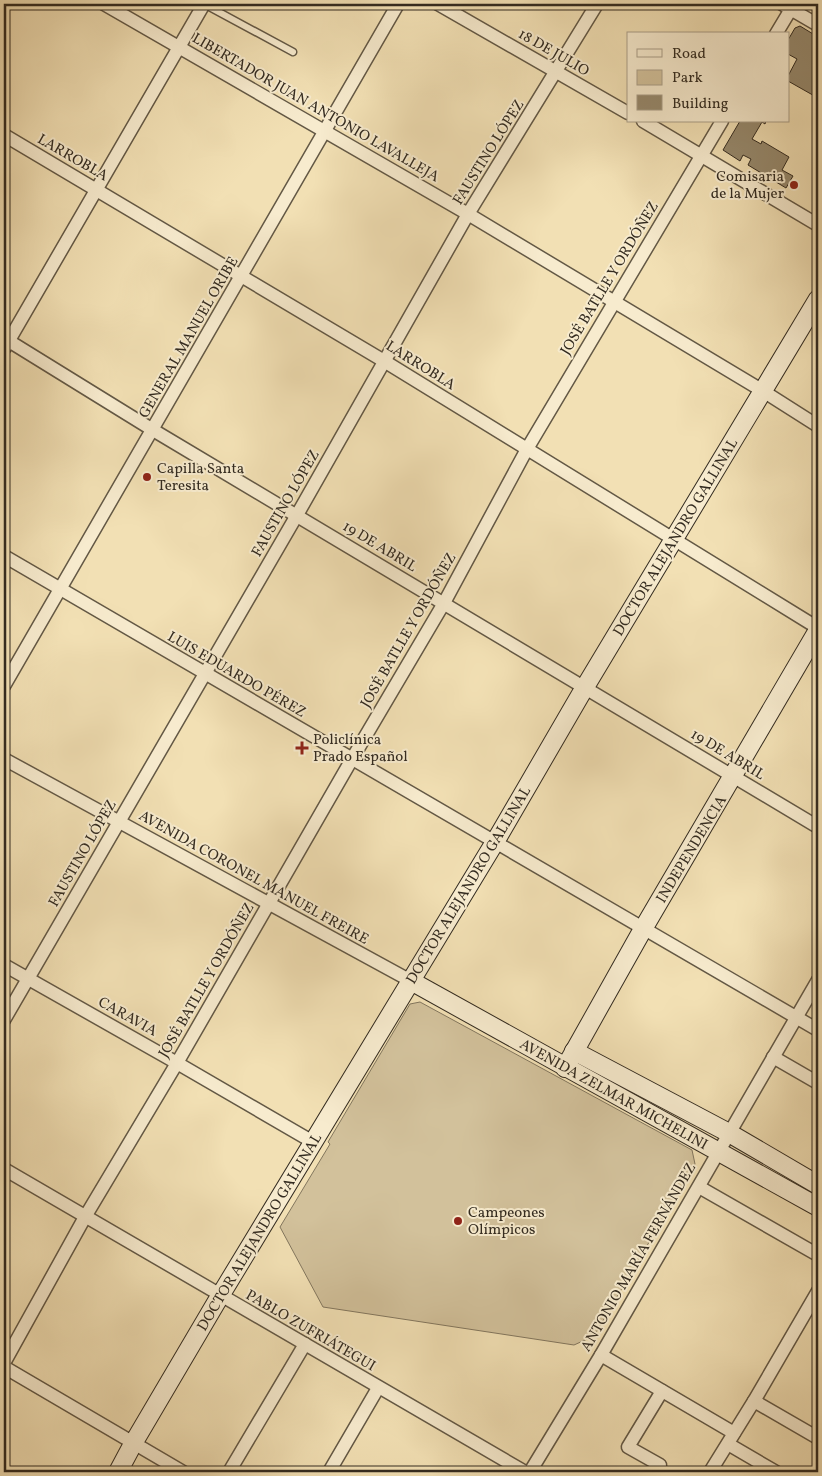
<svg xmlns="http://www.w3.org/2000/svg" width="822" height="1476" viewBox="0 0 822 1476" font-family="Vollkorn,serif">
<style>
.green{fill:#d2c19b;stroke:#82765e}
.building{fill:#96896d;stroke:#332b20}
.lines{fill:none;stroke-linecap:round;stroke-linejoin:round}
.lane-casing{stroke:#635845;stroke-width:9}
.street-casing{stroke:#635845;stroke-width:15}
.secondary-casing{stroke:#332b20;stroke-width:20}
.lane{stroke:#f7ebce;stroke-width:6}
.street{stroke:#f7ebce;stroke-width:12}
.secondary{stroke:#f7ebce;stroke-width:18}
.poi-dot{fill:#8f2418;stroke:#f7ebce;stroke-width:2}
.labels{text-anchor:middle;stroke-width:4;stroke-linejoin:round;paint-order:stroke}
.street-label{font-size:15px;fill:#332b20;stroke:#f7ebce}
.poi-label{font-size:15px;fill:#332b20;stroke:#f7ebce;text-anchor:start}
</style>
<rect width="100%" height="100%" fill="#f2e0b4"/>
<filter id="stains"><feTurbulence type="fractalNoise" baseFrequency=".004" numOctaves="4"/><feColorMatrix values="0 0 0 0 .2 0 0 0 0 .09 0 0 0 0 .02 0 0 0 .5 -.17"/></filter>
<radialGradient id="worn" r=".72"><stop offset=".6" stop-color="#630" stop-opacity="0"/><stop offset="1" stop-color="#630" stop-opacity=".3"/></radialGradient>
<!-- green -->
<polygon class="green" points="420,1002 692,1150 695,1164 594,1336 574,1345 323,1307 280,1227 330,1144 328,1142 410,1004"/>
<!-- building -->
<g class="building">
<polygon points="800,26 818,37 818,98 788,81 788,76 797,59 788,54 788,40 795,28"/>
<polygon points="740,121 766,121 765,124 762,122 752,139 761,144 762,141 789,157 782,170 793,176 786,188 748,165 751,159 743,155 740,161 723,150"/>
</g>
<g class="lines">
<defs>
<polyline id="lane" points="204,4 293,52"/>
<g id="street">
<polyline points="104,4 468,214 763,391 818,426"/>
<polyline points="438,4 628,113"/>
<polyline points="782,4 818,25"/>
<polyline points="776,34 794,4"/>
<polyline points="643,121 818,225"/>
<polyline points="4,135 384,361 818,628"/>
<polyline points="4,338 153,430 818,827"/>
<polyline points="4,349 204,4"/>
<path d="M 4,556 C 275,715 547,871 818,1030"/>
<polyline points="4,686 398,4"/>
<polyline points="4,759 411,981"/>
<polyline points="4,965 177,1063 313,1142"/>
<polyline points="4,1020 297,515 468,214 597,4"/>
<polyline points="773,1057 818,1083"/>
<polyline points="4,1169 525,1472"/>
<polyline points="699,1187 818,1255"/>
<polyline points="601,1355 734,1433"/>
<polyline points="4,1363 85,1217 177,1063 352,759 444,603 527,449 722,121"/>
<polyline points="4,1367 183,1472"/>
<polyline points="754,1401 818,1438"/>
<polyline points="728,1444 776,1472"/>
<polyline points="660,1465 628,1447 662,1391"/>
<polyline points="229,1472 305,1344"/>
<polyline points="329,1472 378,1388"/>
<polyline points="530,1472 601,1355 818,980"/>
<polyline points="710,1472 754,1401 818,1291"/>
</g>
<g id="secondary">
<polyline points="411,981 818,1207"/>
<polyline points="574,1051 729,1133 818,1185"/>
<polyline points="565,1068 643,929 818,630"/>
<polyline points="118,1472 134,1442 220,1296 495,842 585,687 818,299"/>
</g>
</defs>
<!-- lane casing -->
<use href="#lane" class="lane-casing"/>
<!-- street casing -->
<use href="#street" class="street-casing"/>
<!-- secondary casing -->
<use href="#secondary" class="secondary-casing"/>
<!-- lane -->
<use href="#lane" class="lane"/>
<!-- street -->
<use href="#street" class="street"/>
<!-- secondary -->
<use href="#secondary" class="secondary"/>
</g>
<!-- markers -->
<g class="poi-dot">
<circle cx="794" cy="185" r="5"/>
<circle cx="147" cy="477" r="5"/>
<path d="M299.5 740.5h5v5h5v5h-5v5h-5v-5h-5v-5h5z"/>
<circle cx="458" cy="1221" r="5"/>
</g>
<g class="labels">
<!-- street labels -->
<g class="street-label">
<text transform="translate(554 52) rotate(30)" y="5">18 DE JULIO</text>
<text transform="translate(316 107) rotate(30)" y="5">LIBERTADOR JUAN ANTONIO LAVALLEJA</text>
<text transform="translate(488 152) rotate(-58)" y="5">FAUSTINO LÓPEZ</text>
<text transform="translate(73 157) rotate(30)" y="5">LARROBLA</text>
<text transform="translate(609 278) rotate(-59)" y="5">JOSÉ BATLLE Y ORDÓÑEZ</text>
<text transform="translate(188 337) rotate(-60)" y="5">GENERAL MANUEL ORIBE</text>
<text transform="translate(421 365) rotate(32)" y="5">LARROBLA</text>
<text transform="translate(285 503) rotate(-60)" y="5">FAUSTINO LÓPEZ</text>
<text transform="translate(675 537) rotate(-59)" y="5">DOCTOR ALEJANDRO GALLINAL</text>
<text transform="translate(380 546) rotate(31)" y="5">19 DE ABRIL</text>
<text transform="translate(408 630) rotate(-60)" y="5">JOSÉ BATLLE Y ORDÓÑEZ</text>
<text transform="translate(237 674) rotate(30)" y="5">LUIS EDUARDO PÉREZ</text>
<text transform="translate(728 754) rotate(31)" y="5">19 DE ABRIL</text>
<text transform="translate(691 849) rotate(-59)" y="5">INDEPENDENCIA</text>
<text transform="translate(82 853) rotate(-60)" y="5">FAUSTINO LÓPEZ</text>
<text transform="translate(254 877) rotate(29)" y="5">AVENIDA CORONEL MANUEL FREIRE</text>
<text transform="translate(468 885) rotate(-59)" y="5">DOCTOR ALEJANDRO GALLINAL</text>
<text transform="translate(206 980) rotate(-60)" y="5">JOSÉ BATLLE Y ORDÓÑEZ</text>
<text transform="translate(128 1016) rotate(29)" y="5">CARAVIA</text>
<text transform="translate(614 1094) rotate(29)" y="5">AVENIDA ZELMAR MICHELINI</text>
<text transform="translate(259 1232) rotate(-59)" y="5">DOCTOR ALEJANDRO GALLINAL</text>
<text transform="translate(638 1257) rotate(-60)" y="5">ANTONIO MARÍA FERNÁNDEZ</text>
<text transform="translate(311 1330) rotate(30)" y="5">PABLO ZUFRIÁTEGUI</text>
</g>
<!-- poi labels -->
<g class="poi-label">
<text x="784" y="181" text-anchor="end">Comisaria<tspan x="784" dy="17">de la Mujer</tspan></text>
<text x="157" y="473">Capilla Santa<tspan x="157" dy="17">Teresita</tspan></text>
<text x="313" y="744">Policlínica<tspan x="313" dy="17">Prado Español</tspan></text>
<text x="468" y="1217">Campeones<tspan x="468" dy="17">Olímpicos</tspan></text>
</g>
</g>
<!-- margin -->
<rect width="822" height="1476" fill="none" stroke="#f2e0b4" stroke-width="20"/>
<rect x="5" y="5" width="812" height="1466" fill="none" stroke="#332b20" stroke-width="2.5"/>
<rect x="10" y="10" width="802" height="1456" fill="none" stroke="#332b20"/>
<!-- legend -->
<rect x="627" y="32" width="162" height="90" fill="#f7ebce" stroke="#a99e88"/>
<rect x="637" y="49" width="25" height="8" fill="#f7ebce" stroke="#a99e88"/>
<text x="672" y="58" font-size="15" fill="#332b20">Road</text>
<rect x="637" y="70" width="25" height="15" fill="#d2c19b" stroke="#a99e88"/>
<text x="672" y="82" font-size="15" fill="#332b20">Park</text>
<rect x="637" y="95" width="25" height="15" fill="#96896d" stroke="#a99e88"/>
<text x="672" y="108" font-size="15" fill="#332b20">Building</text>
<rect width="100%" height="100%" filter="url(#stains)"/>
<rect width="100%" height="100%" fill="url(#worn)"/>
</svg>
